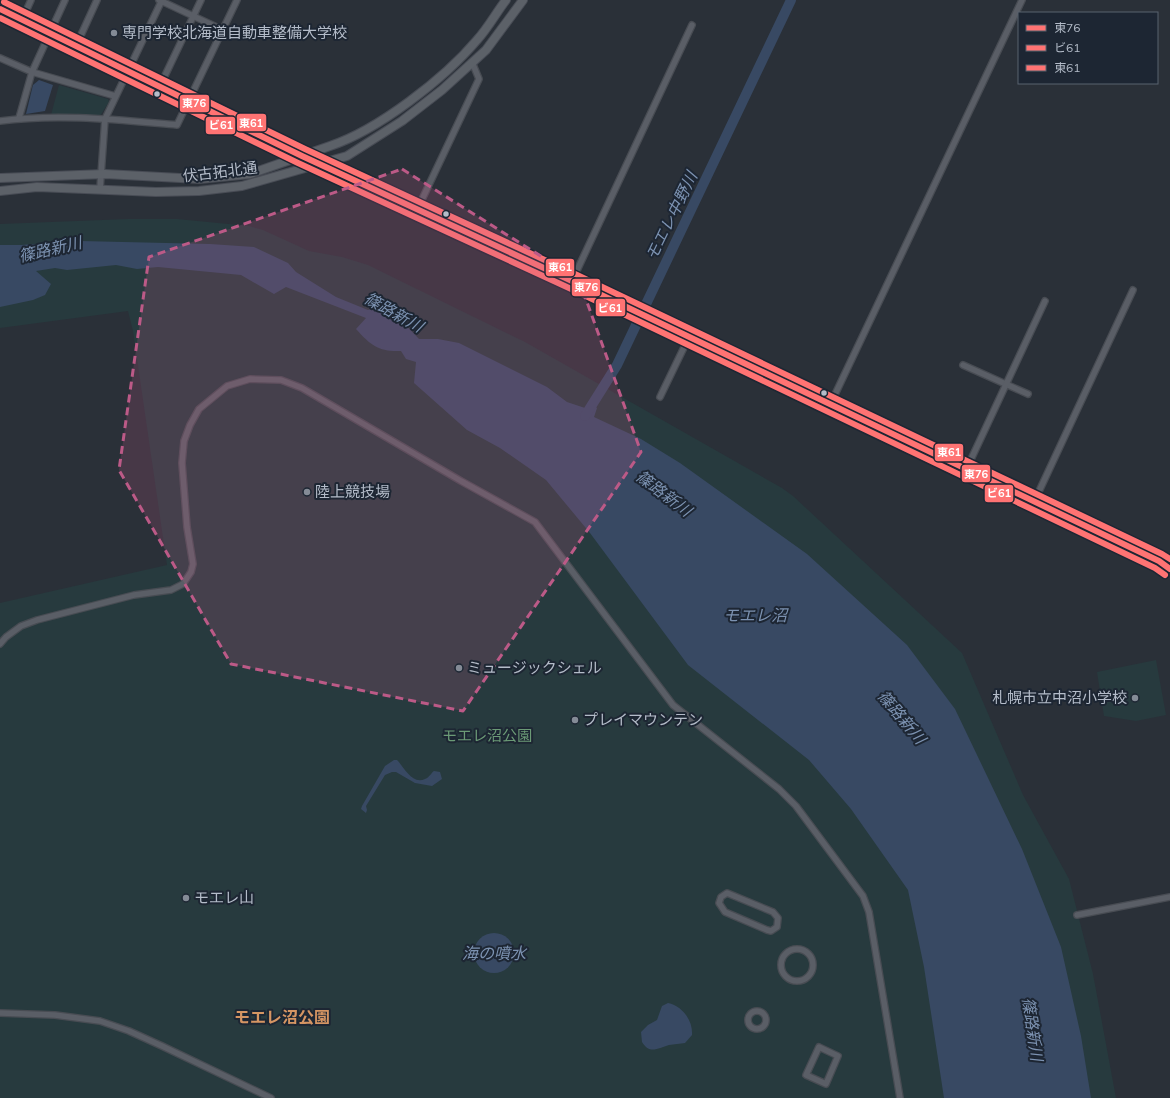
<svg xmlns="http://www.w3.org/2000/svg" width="1170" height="1098" viewBox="0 0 1170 1098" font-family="Mulish,'Noto Sans JP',sans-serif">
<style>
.green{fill:#273a3e}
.water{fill:#384963}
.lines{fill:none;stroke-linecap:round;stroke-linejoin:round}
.river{stroke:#384963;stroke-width:10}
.street-casing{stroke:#484c53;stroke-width:8}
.secondary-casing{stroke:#484c53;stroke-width:9}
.primary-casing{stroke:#484c55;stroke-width:10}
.street{stroke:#5a5e66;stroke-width:5.5}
.secondary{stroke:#595d64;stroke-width:7}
.primary{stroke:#5c6168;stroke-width:8}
.bus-1-casing{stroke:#1d2633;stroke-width:9}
.bus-2-casing{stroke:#1d2633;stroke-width:9}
.bus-3-casing{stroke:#1d2633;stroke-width:9}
.bus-1{stroke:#ff7373;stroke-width:6}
.bus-2{stroke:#ff7373;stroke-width:6}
.bus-3{stroke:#ff7373;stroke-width:6}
.marked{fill:#bc5a87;fill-opacity:0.2;stroke:#bc5a87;stroke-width:3;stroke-dasharray:8 5;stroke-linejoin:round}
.poi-dot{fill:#848b96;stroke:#1d2633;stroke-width:1.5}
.bus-dot{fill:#b4bcc9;stroke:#1d2633;stroke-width:1.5}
.labels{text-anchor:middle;stroke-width:4;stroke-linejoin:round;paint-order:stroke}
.poi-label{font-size:15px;fill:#b4bcc9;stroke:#1d2633;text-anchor:start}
.street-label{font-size:15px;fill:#b4bcc9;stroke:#1d2633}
.park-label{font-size:15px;fill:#6b9a76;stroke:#1d2633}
.water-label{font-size:16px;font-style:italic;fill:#7c92b1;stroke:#1d2633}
.neighbourhood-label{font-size:16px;font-weight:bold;fill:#d59563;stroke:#1d2633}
.line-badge{stroke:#1d2633;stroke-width:1.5}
.badge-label{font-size:11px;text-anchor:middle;font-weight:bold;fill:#fff}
</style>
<rect width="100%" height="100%" fill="#2a3038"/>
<!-- green -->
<g class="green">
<polygon points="59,85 108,99 109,102 100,116 51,115"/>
<polygon points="128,219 177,219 249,226 263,230 309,251 342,257 368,265 525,342 782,488 793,496 962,653 1023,795 1069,879 1093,974 1116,1098 0,1098 0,603 167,565 133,331 128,311 0,328 0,224"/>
<polygon points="1156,660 1166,715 1136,721 1104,716 1097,672"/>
</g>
<!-- water -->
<g class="water">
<polygon points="39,80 53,85 45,111 26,114 33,85"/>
<path d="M 80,241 L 210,244 L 254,247 L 288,263 L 296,272 L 336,297 L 368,310 L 373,308 L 399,318 L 419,339 L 438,339 L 459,343 L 547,387 L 567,402 L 585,408 L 589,401 L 597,408 L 594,417 L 641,439 L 680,463 L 807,554 L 907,645 L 955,709 L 1022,849 L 1061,947 L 1081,1036 L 1091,1098 L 944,1098 L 924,967 L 908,890 L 851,809 L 809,760 L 688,665 L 590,533 L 546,480 L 500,448 L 467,430 L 414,383 L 416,362 L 406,359 L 401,351 C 380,352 371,346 356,329 L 366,318 L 286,287 L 274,294 L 241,275 L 158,267 L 137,269 L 116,265 L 67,270 L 55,268 L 36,271 L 51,284 L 45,295 L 33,300 L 0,307 L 0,245 L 21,245 Z"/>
<path d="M 394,760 L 397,760 C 404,767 412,785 425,779 C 430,777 431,773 434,771 L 440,772 L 442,779 L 432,786 L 415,783 L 396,772 L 392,772 L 385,775 L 366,806 L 367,810 L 366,813 L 361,809 L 362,806 L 385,766 Z"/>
<circle cx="494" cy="953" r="20"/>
<path d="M 668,1003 C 682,1006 693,1020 692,1035 L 685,1043 C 680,1044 674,1044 669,1045 C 658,1048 650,1055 642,1042 L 641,1032 L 648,1025 L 657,1020 L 662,1006 Z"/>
</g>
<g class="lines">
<!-- river -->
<polyline class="river" points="585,416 617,365 791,0"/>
<defs>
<g id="street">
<polyline points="159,0 223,30"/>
<polyline points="22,20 31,0"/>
<polyline points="76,46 97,0"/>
<polyline points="0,58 32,72 115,96"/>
<polyline points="160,86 201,0"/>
<polyline points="19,118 32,72 65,0"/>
<path d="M 0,121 C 59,113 119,120 177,125 L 237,0"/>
<polyline points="100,189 105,119 162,0"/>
<polyline points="417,210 479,79 472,62"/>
<polyline points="572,281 692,25"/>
<polyline points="963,365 1028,394"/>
<polyline points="660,397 689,337"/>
<polyline points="830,405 1022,0"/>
<polyline points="966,470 1045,301"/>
<polyline points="1034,502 1133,290"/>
<polyline points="0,644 6,637 21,626 37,620 134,595 171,590 183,584 191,572 193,564 187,527 182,463 184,441 190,425 199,409 227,386 250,379 281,380 302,388 461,481 535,522 673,705 779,789 796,806 863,896 869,912 900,1098"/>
<polygon points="727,893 773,912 778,918 777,927 771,931 767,930 725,912 719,903 721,897"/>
<polyline points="1077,915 1170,897"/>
<circle cx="797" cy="965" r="16"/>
<circle cx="757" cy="1020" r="9"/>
<polyline points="0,1013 55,1015 100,1021 129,1031 162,1046 271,1098"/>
<polygon points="819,1047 838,1056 826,1084 806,1075"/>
</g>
<polyline id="secondary" points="0,9 302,156 572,281 1159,561 1170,569"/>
<g id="primary">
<path d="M 0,178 L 105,174 L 199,179 L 250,174 L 330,146 C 378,130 444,79 477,40 C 488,28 496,13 506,0"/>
<polyline points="0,191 37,187 156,192 199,191 242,186 347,156 402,121 442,90 486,50 523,0"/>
</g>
</defs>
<!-- street casing -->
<use href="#street" class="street-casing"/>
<!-- secondary casing -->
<use href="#secondary" class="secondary-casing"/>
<!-- primary casing -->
<use href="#primary" class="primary-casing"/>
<!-- street -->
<use href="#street" class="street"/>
<!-- secondary -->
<use href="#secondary" class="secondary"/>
<!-- primary -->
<use href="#primary" class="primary"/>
<defs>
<polyline id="bus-1" points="0,9 302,156 572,281 1159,561 1170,569"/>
<polyline id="bus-2" points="0,18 298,163 569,288 1155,568 1165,575"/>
<polyline id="bus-3" points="4,2 305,149 575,274 1162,554 1170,559"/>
</defs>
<!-- bus-1 casing -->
<use href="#bus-1" class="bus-1-casing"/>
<!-- bus-2 casing -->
<use href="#bus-2" class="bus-2-casing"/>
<!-- bus-3 casing -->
<use href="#bus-3" class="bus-3-casing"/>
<!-- bus-1 -->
<use href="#bus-1" class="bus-1"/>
<!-- bus-2 -->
<use href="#bus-2" class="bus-2"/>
<!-- bus-3 -->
<use href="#bus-3" class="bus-3"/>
</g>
<!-- marked area -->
<path class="marked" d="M 402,169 L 579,280 L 641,452 L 463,711 L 231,664 L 119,470 L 149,257 Z"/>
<!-- markers -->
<g class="poi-dot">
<circle cx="114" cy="33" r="4"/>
<circle cx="307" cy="492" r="4"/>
<circle cx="459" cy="668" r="4"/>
<circle cx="1135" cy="698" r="4"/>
<circle cx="575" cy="720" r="4"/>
<circle cx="186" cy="898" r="4"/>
</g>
<g class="bus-dot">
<circle cx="157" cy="94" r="3.5"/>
<circle cx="446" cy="214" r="3.5"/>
<circle cx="824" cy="393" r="3.5"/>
</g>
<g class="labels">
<!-- poi labels -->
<g class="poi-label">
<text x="122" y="38">専門学校北海道自動車整備大学校</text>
<text x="315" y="497">陸上競技場</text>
<text x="467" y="673">ミュージックシェル</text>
<text x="1127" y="703" text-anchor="end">札幌市立中沼小学校</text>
<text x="583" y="725">プレイマウンテン</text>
<text x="194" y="903">モエレ山</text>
</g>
<!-- street labels -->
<g class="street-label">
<text transform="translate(220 172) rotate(-7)" y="5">伏古拓北通</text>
</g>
<!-- park labels -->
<g class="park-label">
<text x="487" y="741">モエレ沼公園</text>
</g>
<!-- water labels -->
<g class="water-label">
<text transform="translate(671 216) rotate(-64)" y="6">モエレ中野川</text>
<text transform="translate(50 249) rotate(-13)" y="6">篠路新川</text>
<text transform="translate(394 312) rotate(29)" y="6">篠路新川</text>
<text transform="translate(664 493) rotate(37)" y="6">篠路新川</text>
<text x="755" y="621">モエレ沼</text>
<text transform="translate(902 717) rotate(50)" y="6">篠路新川</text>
<text x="494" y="959">海の噴水</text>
<text transform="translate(1033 1029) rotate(82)" y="6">篠路新川</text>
</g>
<!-- neighbourhood labels -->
<g class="neighbourhood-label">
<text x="282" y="1023">モエレ沼公園</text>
</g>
</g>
<g class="line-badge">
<rect x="179" y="94" width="31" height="19" rx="4" fill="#ff7373"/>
<rect x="236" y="113" width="31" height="19" rx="4" fill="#ff7373"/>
<rect x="205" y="116" width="31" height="19" rx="4" fill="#ff7373"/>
<rect x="545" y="258" width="30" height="19" rx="4" fill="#ff7373"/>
<rect x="571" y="278" width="30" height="19" rx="4" fill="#ff7373"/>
<rect x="595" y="298" width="31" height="19" rx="4" fill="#ff7373"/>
<rect x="934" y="443" width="30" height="19" rx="4" fill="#ff7373"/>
<rect x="961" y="464" width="30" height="19" rx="4" fill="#ff7373"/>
<rect x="984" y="484" width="30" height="19" rx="4" fill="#ff7373"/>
</g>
<g class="badge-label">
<text x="194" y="107">東76</text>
<text x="251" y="127">東61</text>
<text x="221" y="129">ビ61</text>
<text x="560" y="271">東61</text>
<text x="586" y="291">東76</text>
<text x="610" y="312">ビ61</text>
<text x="949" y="456">東61</text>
<text x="976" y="478">東76</text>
<text x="999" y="497">ビ61</text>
</g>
<!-- legend -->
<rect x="1018" y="12" width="140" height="72" fill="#1d2633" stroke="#59626f"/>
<rect x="1026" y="25" width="20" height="6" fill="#ff7373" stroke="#59626f"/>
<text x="1054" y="32" font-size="12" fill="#b4bcc9">東76</text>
<rect x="1026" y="45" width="20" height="6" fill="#ff7373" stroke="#59626f"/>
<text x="1054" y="52" font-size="12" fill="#b4bcc9">ビ61</text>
<rect x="1026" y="65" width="20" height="6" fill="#ff7373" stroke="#59626f"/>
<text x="1054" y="72" font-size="12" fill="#b4bcc9">東61</text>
</svg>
